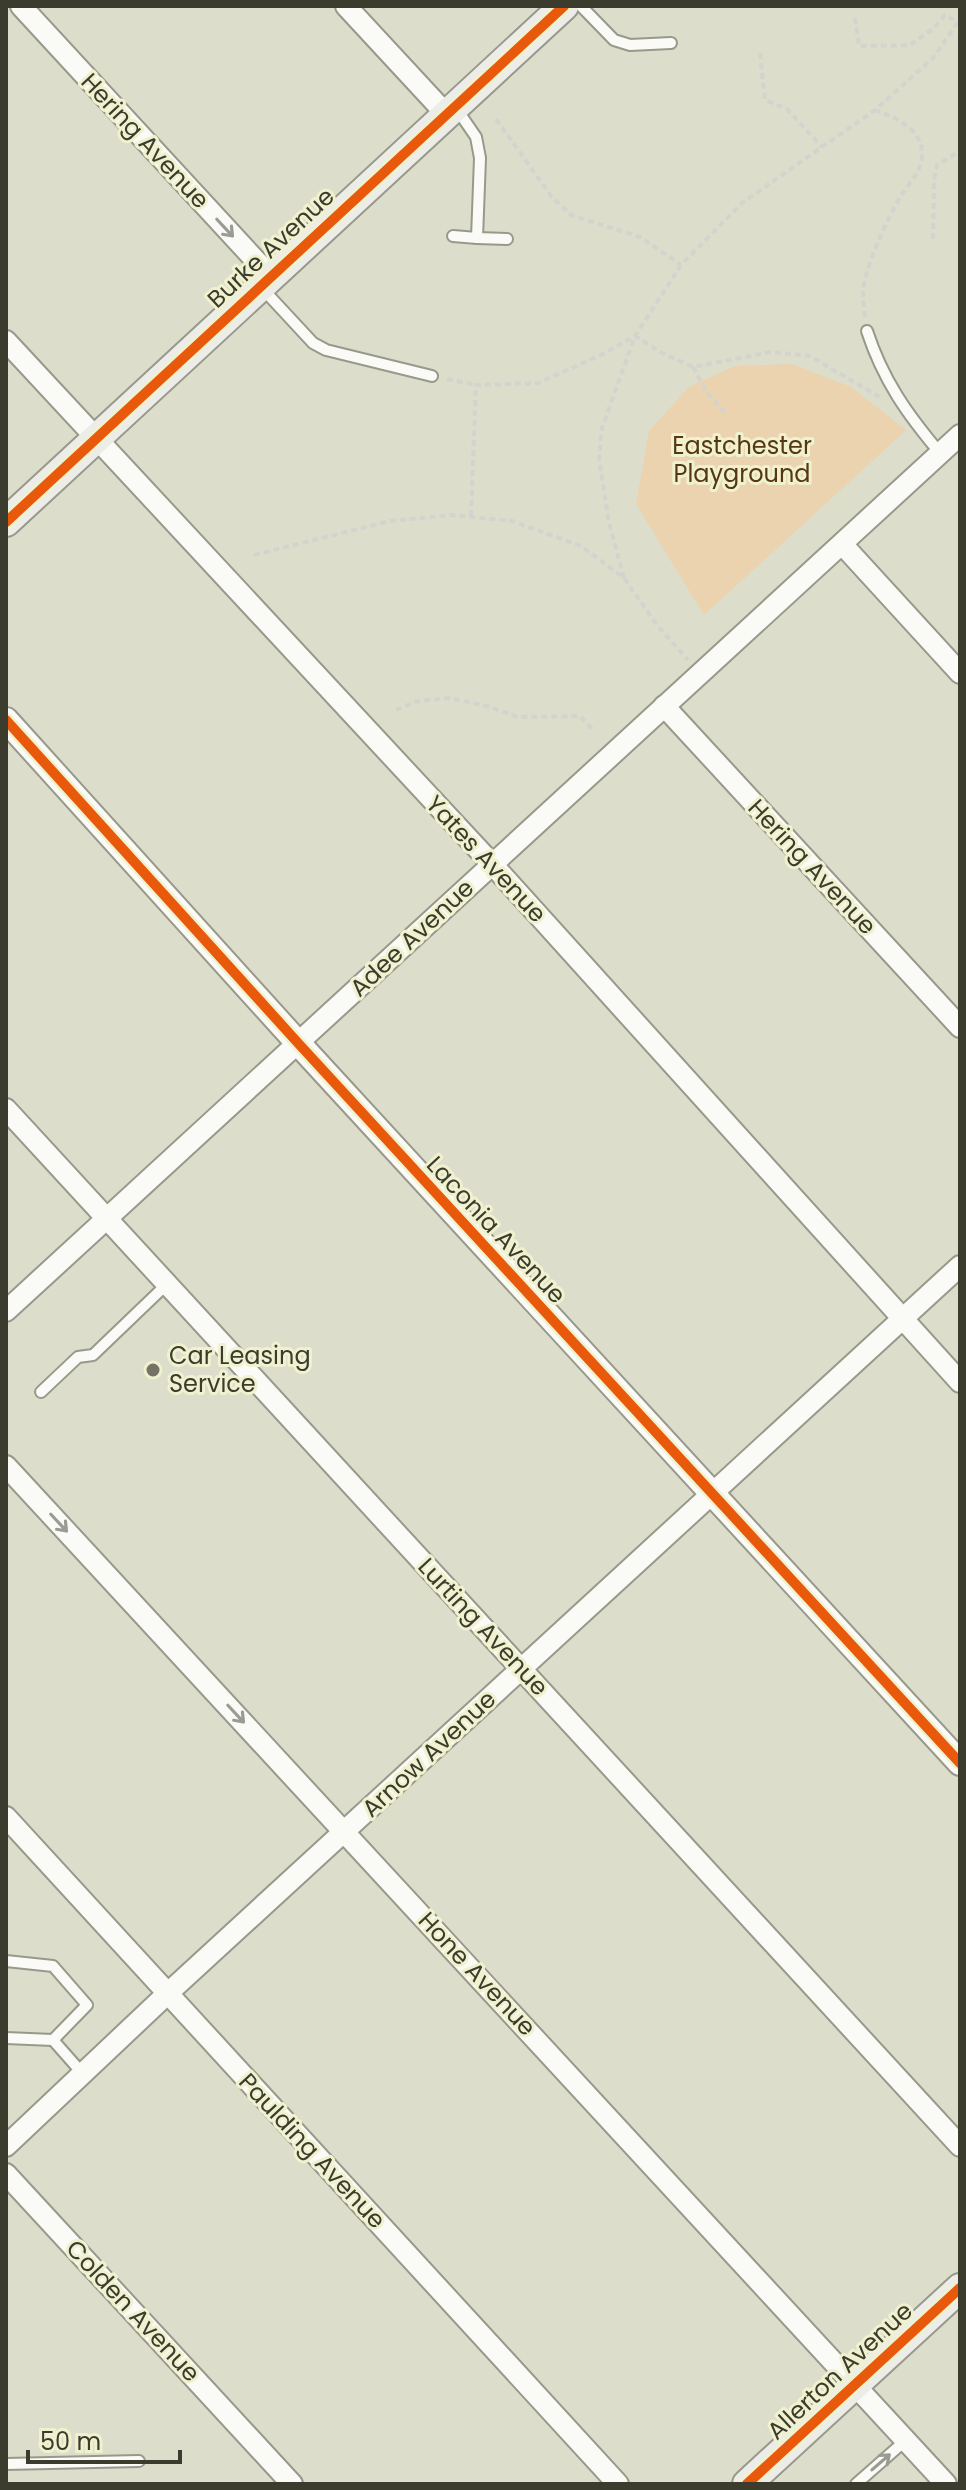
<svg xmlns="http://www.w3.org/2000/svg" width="966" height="2490" viewBox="0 0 966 2490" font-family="Poppins,sans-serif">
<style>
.green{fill:#ebd3b0}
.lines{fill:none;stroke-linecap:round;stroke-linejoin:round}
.service-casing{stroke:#98998a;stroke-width:14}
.minor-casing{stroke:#98998a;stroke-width:24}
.tertiary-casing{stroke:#98998a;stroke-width:28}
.secondary-casing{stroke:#98998a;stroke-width:32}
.path{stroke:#d4d4ce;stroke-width:4;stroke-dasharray:6 4;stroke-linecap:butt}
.service{stroke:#fafaf7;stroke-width:10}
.minor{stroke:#fafaf7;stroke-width:20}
.tertiary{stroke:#fafaf7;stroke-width:24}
.secondary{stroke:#ecede8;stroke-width:28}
.cycleway-casing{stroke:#f0f2cf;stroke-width:15}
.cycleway{stroke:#e8590c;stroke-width:10}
.oneway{stroke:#9a9b92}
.poi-dot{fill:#737465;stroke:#f0f2cf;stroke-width:3}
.labels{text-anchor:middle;stroke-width:6;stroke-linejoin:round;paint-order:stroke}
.street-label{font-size:24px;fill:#3b3c2e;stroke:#f0f2cf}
.park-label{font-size:24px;fill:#563711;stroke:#f0f2cf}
.poi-label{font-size:24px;fill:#3b3c2e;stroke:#f0f2cf;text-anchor:start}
</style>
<rect width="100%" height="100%" fill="#dcddca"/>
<!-- green -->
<polygon class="green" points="792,364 851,387 906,430 704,615 636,504 649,431 689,387 735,366"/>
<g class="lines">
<defs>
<g id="service">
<polyline points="581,6 614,40 630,45 671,43"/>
<polyline points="456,108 476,137 480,158 477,238 507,239"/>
<polyline points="453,236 477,238"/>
<polyline points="261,287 313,343 326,350 432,376"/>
<path d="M 867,331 C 883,380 907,414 940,453"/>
<polyline points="41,1392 78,1357 93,1355 167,1284"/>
<polyline points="6,1961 53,1966 87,2005 53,2040 6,2038"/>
<polyline points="53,2040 83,2074"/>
<polyline points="6,2464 139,2461"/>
<polyline points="856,2484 906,2440"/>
</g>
<g id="minor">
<polyline points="21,6 270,276"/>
<polyline points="346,6 446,114"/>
<polyline points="6,341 492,864 960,1382"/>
<polyline points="842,544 960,673"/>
<polyline points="664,706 960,1027"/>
<polyline points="6,1109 960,2146"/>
<polyline points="6,1311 960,435"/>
<polyline points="6,1466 946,2484"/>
<polyline points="6,1817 618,2484"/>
<polyline points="6,2146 167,1994 960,1266"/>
<polyline points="6,2174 292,2484"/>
</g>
<polyline id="tertiary" points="6,720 298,1043 960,1763"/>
<g id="secondary">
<polyline points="6,522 564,6"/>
<polyline points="747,2484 960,2288"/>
</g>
</defs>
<!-- service casing -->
<use href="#service" class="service-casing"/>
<!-- minor casing -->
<use href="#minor" class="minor-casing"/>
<!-- tertiary casing -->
<use href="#tertiary" class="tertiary-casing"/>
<!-- secondary casing -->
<use href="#secondary" class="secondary-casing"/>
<!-- path -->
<g class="path">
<polyline points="855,18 859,46 910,45 933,29 945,15 958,22"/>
<polyline points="760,53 765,100 787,109 822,147"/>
<polyline points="496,119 551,196 571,215 640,237 681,265"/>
<polyline points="933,239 934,180 937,165 960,151"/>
<path d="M 865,317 C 864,309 863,300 863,293 C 864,268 888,217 901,196 C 910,181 923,171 922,152 C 921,128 894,117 875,110"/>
<polyline points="693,367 706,391 726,414"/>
<polyline points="447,379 476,385"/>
<polyline points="471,516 476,385 538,383 603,354 635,336 681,265 742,203 875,110 933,58 960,19"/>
<polyline points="254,555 390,521 453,515 512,521 581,546 624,578 657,625 688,660"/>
<polyline points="624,578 609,523 599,458 602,428 635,336 662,353 693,367 771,352 810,356 881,398"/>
<polyline points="396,710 418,701 449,698 487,706 518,717 580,716 592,729"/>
</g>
<!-- service -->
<use href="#service" class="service"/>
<!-- minor -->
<use href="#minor" class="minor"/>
<!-- tertiary -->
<use href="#tertiary" class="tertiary"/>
<!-- secondary -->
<use href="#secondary" class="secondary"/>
<defs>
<g id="cycleway">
<polyline points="6,522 564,6"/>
<polyline points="6,720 298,1043 960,1763"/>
<polyline points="747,2484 960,2288"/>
</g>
</defs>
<!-- cycleway casing -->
<use href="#cycleway" class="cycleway-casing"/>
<!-- cycleway -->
<use href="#cycleway" class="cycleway"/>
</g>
<!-- one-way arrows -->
<defs><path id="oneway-shaft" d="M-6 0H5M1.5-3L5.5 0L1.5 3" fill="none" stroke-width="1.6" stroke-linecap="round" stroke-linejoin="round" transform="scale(2)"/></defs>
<g class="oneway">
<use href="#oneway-shaft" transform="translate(225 228) rotate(47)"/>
<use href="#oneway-shaft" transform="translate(59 1523) rotate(47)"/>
<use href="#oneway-shaft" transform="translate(236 1714) rotate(47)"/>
<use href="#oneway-shaft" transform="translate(881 2462) rotate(-41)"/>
</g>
<!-- markers -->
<circle class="poi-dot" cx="153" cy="1370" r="8"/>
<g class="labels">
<!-- street labels -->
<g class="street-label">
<text transform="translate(145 141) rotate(47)" y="8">Hering Avenue</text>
<text transform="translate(271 248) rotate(-43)" y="8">Burke Avenue</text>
<text transform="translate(486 859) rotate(47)" y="8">Yates Avenue</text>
<text transform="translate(812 867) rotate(47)" y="8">Hering Avenue</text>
<text transform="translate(412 938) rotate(-43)" y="8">Adee Avenue</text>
<text transform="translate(496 1230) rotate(47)" y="8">Laconia Avenue</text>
<text transform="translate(483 1627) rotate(47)" y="8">Lurting Avenue</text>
<text transform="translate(429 1754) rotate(-43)" y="8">Arnow Avenue</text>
<text transform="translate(477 1974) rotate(47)" y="8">Hone Avenue</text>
<text transform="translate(312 2151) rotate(47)" y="8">Paulding Avenue</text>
<text transform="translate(133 2311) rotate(47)" y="8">Colden Avenue</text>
<text transform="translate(840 2371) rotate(-43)" y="8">Allerton Avenue</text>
</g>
<!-- park labels -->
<g class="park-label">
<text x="742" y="454">Eastchester<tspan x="742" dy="28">Playground</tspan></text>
</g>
<!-- poi labels -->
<g class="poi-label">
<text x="169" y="1364">Car Leasing<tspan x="169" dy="28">Service</tspan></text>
</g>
</g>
<!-- border -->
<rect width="966" height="2490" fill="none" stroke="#3b3c2e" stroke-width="16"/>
<!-- scale -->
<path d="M28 2450v12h152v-12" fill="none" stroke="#3b3c2e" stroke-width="4"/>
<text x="40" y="2450" font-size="24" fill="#3b3c2e" stroke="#f0f2cf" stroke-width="6" paint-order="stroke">50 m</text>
</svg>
